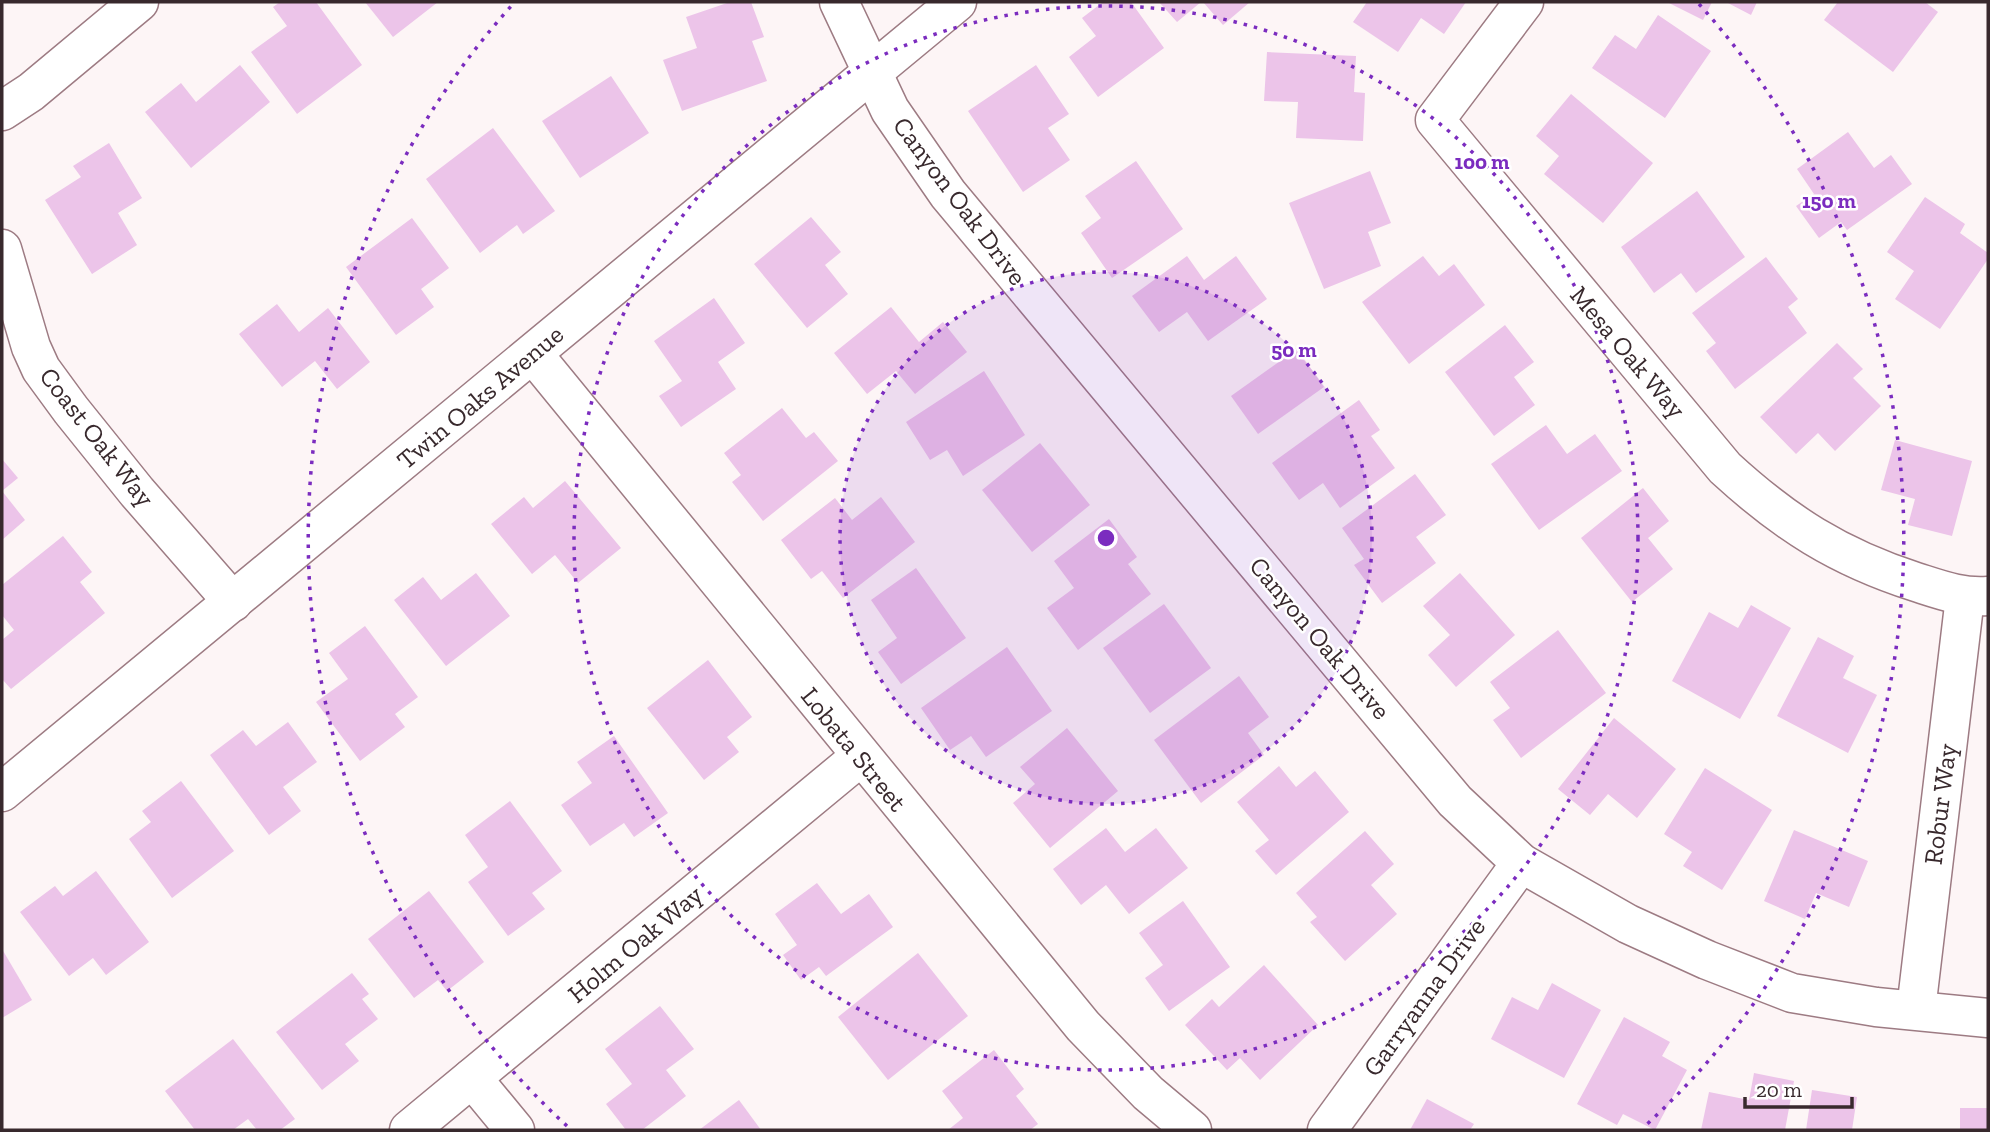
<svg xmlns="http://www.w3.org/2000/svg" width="1990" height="1132" viewBox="0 0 1990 1132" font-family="'Zilla Slab',serif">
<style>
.building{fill:#ecc4e9}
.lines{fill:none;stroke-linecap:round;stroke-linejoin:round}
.minor-casing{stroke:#9d7b83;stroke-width:41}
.minor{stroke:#fff;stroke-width:38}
.ring{fill:none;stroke:#7b2cbf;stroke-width:3.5;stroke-dasharray:3.5 7}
.labels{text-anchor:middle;stroke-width:5;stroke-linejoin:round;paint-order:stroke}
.street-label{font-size:26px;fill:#38292d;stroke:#fff}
.centre{fill:#7b2cbf;stroke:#fff;stroke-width:3.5}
.ring-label{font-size:21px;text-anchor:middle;font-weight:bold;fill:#7b2cbf;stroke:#fff;stroke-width:5;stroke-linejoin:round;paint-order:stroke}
</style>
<rect width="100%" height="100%" fill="#fdf5f6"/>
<!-- building -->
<g class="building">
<polygon points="280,2 316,2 362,65 297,114 251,52 287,26 273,7"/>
<polygon points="365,2 438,2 393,37"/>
<polygon points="730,2 751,2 764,37 752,41 767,81 682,111 663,60 697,48 686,17"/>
<polygon points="1103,2 1131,2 1164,48 1098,97 1069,57 1096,36 1082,18"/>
<polygon points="1159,2 1201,2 1177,22"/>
<polygon points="1203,2 1250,2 1223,25"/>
<polygon points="1367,2 1466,2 1444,34 1421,18 1398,52 1353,22"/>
<polygon points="1667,2 1712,2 1703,20"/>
<polygon points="1726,2 1757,2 1751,15"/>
<polygon points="1838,2 1925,2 1938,12 1893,72 1824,20"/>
<polygon points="1658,15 1711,51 1665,118 1592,68 1615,35 1636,49"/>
<polygon points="1267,52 1356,56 1354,92 1365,93 1363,141 1296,138 1298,102 1264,101"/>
<polygon points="240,65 270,102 191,168 145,112 181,83 196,102"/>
<polygon points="1036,65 1069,114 1048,128 1070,160 1023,192 968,111"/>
<polygon points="611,76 649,133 580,178 542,121"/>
<polygon points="1571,94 1653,163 1603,223 1544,174 1559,156 1536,136"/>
<polygon points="493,128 555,211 523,234 517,225 480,253 426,179"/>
<polygon points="1848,132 1874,168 1891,155 1912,184 1847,230 1841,222 1819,238 1796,206 1814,194 1797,169"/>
<polygon points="109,143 142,198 118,213 137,245 92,274 45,200 81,177 73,166"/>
<polygon points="1136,161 1183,229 1112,278 1081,233 1101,218 1085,196"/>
<polygon points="1370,171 1391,223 1368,232 1381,266 1324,289 1289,203"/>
<polygon points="1697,191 1745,257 1696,293 1681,273 1654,293 1621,247"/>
<polygon points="1925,197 1965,224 1960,233 1988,253 1988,259 1940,329 1895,299 1914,271 1887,252"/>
<polygon points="811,217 841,252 825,265 848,294 807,328 754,264"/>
<polygon points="412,218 449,268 421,289 434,307 396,335 346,267"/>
<polygon points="1187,256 1204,280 1236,256 1267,299 1208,341 1187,312 1159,332 1132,296"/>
<polygon points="1423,256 1439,276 1454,264 1485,305 1409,364 1362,302"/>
<polygon points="1766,257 1798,299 1788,307 1807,333 1735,389 1706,351 1716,343 1692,313"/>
<polygon points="714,298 745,343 718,362 736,389 681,427 659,396 682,381 654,341"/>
<polygon points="277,304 299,332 328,308 370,362 337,389 315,361 282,387 239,334"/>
<polygon points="891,307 919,342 943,322 967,352 915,394 896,371 867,394 834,353"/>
<polygon points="1505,325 1534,362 1514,377 1535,405 1494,436 1445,372"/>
<polygon points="1837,343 1863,369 1853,378 1881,406 1835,451 1818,433 1796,454 1760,417"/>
<polygon points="1297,349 1324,387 1258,434 1231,396"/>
<polygon points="984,371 1025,435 963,476 947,450 930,460 906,422"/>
<polygon points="1359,400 1380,430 1371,436 1395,468 1340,508 1323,483 1299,500 1272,463"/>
<polygon points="782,408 806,438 814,432 838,461 763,521 732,482 741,475 724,453"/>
<polygon points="1546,425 1567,454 1595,434 1622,471 1539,530 1491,464"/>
<polygon points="1895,440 1972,461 1952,536 1908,525 1915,499 1881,490"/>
<polygon points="1040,443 1090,505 1032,552 982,490"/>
<polygon points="2,459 18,478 2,491"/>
<polygon points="1415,474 1446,515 1416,537 1436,563 1382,603 1354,565 1364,559 1342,528"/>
<polygon points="565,481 621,548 578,583 555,555 532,574 491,524 524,497 533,508"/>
<polygon points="1643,488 1669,521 1648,538 1673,569 1632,602 1581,538"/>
<polygon points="2,491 25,520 2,540"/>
<polygon points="881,497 915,542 843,598 822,571 811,579 781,540 835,498 852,520"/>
<polygon points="1109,519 1137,557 1128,564 1151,594 1078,650 1047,608 1074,588 1054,561"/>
<polygon points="63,536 92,572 80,582 105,613 11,689 2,679 2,640 14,630 2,615 2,585"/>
<polygon points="916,568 966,638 901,684 878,652 897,638 871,600"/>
<polygon points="476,573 510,616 446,666 394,600 423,577 441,600"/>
<polygon points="1460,573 1515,635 1456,687 1428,655 1450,635 1423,606"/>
<polygon points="1164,604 1211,668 1150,713 1103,648"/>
<polygon points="1751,605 1791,628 1740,719 1672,681 1709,612 1738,628"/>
<polygon points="365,626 418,697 395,714 405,727 360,761 316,702 348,679 329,653"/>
<polygon points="1558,630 1606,693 1521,758 1493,720 1510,708 1490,682"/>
<polygon points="1818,637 1854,656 1843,678 1877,695 1848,753 1777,716"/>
<polygon points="1007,647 1052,711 986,757 971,736 950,750 921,708"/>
<polygon points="708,660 752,717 727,737 739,752 704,780 647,708"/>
<polygon points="1239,676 1269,717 1248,733 1264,755 1201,803 1154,740"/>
<polygon points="1614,718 1676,769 1637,818 1608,794 1590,815 1558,789"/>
<polygon points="288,722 317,762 283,787 301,811 269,835 210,755 243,730 256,746"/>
<polygon points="1067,728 1118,791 1050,848 1013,803 1035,784 1020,767"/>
<polygon points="614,736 668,813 634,837 624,823 590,846 561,805 592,783 577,762"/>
<polygon points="1279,766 1296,787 1315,771 1349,812 1276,875 1255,851 1269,840 1237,802"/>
<polygon points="1705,768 1772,810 1722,890 1683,866 1692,852 1664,834"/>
<polygon points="181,781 234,851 172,898 129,839 151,822 142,811"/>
<polygon points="510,801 562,871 532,893 545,909 508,936 468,882 488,867 465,835"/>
<polygon points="1106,828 1125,852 1156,828 1188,868 1129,914 1106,885 1081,905 1053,869"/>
<polygon points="1794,830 1868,861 1849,907 1816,893 1805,919 1764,901"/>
<polygon points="1365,831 1394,864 1371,885 1397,914 1345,961 1310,922 1317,917 1296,893"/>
<polygon points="96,871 149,942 106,975 93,958 69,976 20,912 55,886 63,896"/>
<polygon points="817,883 841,914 869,894 893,927 826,976 819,967 801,980 783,955 797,945 775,914"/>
<polygon points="429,891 484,962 447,991 438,980 414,998 368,939"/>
<polygon points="1183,901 1230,967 1169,1011 1145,978 1163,965 1139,933"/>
<polygon points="2,949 32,1000 2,1018"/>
<polygon points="918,953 968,1016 888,1080 838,1017"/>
<polygon points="1264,965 1318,1025 1260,1080 1240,1058 1227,1070 1185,1025 1212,999 1219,1007"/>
<polygon points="352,973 369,994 362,999 378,1019 345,1044 359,1061 322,1090 276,1032"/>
<polygon points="1552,983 1601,1010 1564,1078 1491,1039 1512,997 1538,1010"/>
<polygon points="660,1006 694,1049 666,1070 686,1096 642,1130 626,1130 606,1104 632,1084 605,1049"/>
<polygon points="1624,1017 1670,1042 1662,1056 1687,1070 1655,1130 1623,1114 1617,1125 1577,1104"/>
<polygon points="233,1039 295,1119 280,1130 257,1130 248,1119 233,1130 195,1130 165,1091"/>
<polygon points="994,1050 1024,1089 1016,1096 1038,1124 1030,1130 948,1130 963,1118 942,1091"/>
<polygon points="1754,1073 1794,1081 1785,1130 1701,1130 1709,1092 1749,1100"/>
<polygon points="1812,1090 1857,1097 1852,1130 1806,1130"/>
<polygon points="1427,1099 1474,1124 1470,1130 1410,1130"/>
<polygon points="739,1100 761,1130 699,1130"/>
<rect x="1960" y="1108" width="28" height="22"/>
</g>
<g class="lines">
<defs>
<g id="minor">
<polyline points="839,2 890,110 948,194 1455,801 1521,863 1628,924 1707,960 1792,993 1876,1007 1988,1018"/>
<path d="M 1524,2 L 1435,120 L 1725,468 C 1785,523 1838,557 1916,582 C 1941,590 1962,598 1988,596"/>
<polyline points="2,111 31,92 139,2"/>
<polyline points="2,249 31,347 41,369 71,410 137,492 233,602"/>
<polyline points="533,354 1083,1026 1148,1093 1192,1130"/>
<polyline points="2,792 957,2"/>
<polyline points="1916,1010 1965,597"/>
<polyline points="472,1078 515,1130"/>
<polyline points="409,1130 860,757"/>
<polyline points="1327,1130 1521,863"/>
</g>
</defs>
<!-- minor casing -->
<use href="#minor" class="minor-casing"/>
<!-- minor -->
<use href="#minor" class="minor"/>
</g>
<!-- distance rings -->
<circle cx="1106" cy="538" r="266" fill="#7b2cbf" fill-opacity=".12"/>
<g class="ring">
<circle cx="1106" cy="538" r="266"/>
<circle cx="1106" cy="538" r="532"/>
<path d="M567 1126A798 798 0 0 1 513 4M1699 4A798 798 0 0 1 1645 1126"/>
</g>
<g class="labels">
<!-- street labels -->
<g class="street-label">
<text transform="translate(960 201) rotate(53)" y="9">Canyon Oak Drive</text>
<text transform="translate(1628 352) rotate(50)" y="9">Mesa Oak Way</text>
<text transform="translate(480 397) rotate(-40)" y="9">Twin Oaks Avenue</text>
<text transform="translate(97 437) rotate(52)" y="9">Coast Oak Way</text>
<text transform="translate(1320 638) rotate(50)" y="9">Canyon Oak Drive</text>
<text transform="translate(854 749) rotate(51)" y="9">Lobata Street</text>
<text transform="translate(1940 804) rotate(-83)" y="9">Robur Way</text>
<text transform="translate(635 944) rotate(-40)" y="9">Holm Oak Way</text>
<text transform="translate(1424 997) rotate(-54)" y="9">Garryanna Drive</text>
</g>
</g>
<circle cx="1106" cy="538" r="10" class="centre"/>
<g class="ring-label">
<text x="1482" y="169">100 m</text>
<text x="1829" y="208">150 m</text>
<text x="1294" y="357">50 m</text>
</g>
<!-- border -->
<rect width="1990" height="1132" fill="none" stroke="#38292d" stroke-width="7"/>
<!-- scale -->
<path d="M1745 1097v10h107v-10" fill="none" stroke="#38292d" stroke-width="3.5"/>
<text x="1756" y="1097" font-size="21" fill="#38292d" stroke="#ffffff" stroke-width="5" paint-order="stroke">20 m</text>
</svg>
